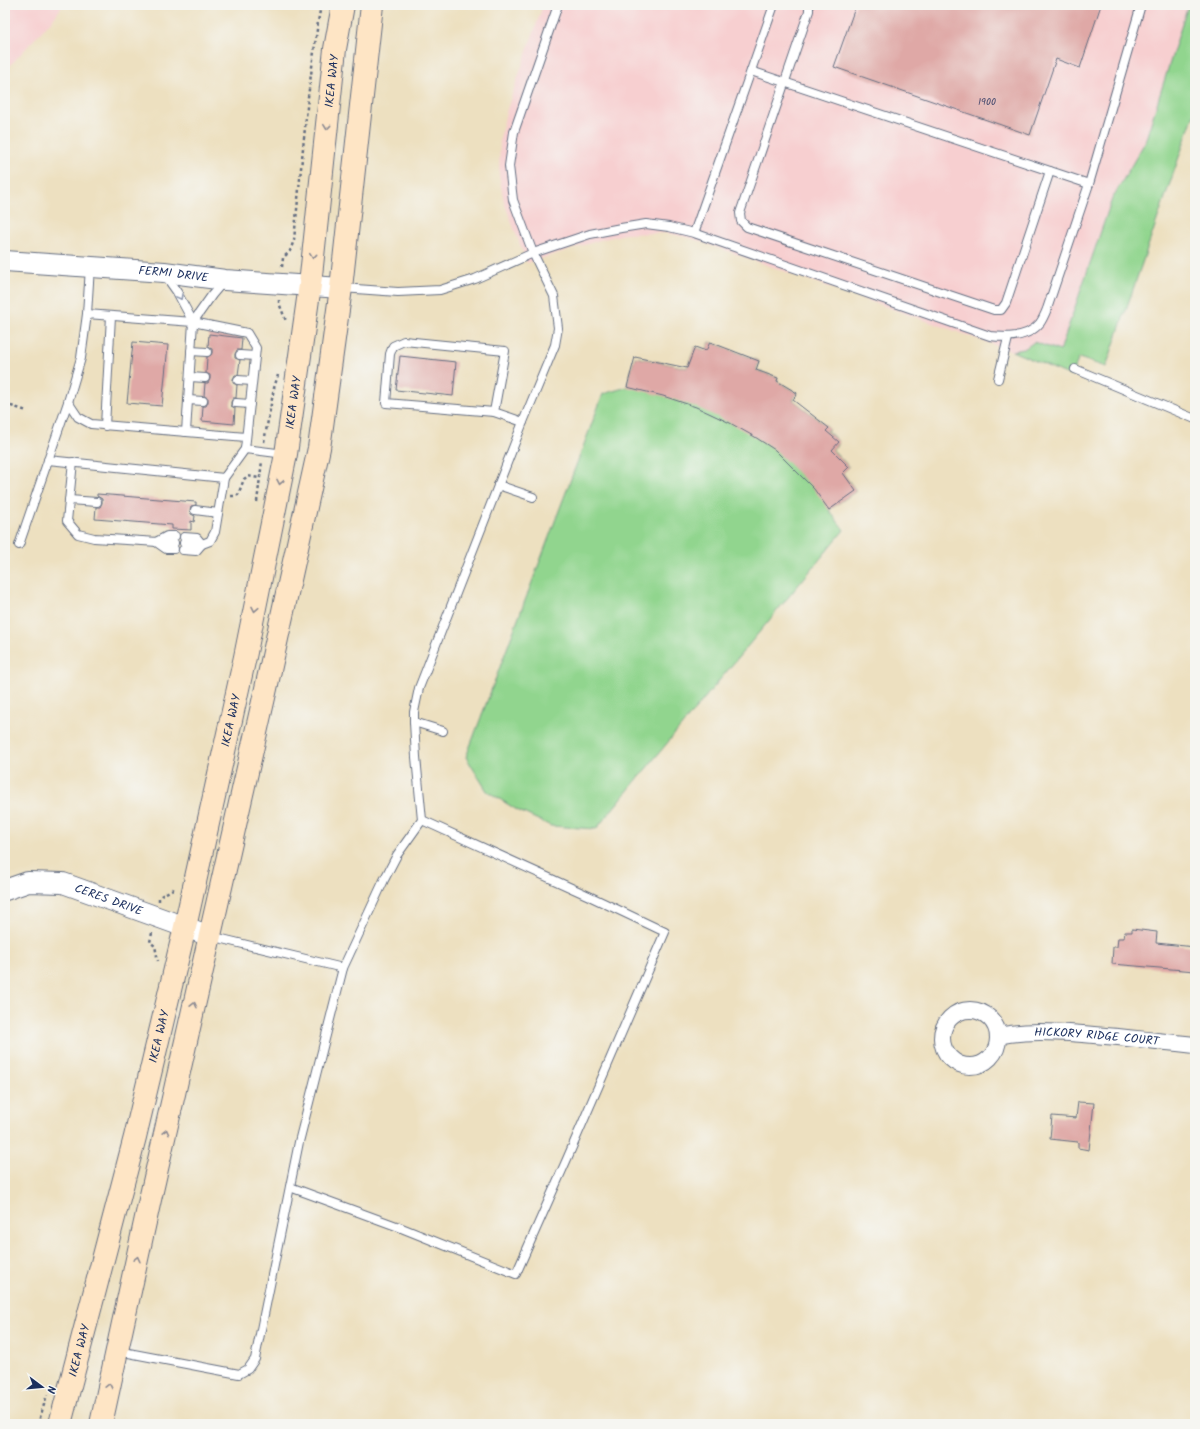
<svg xmlns="http://www.w3.org/2000/svg" width="1200" height="1429" viewBox="0 0 1200 1429" font-family="Kalam,sans-serif">
<style>
.built{fill:#f7cfd0}
.green{fill:#91d58e;stroke:#568276}
.building{fill:#dfa8a6}
.lines{fill:none;stroke-linecap:round;stroke-linejoin:round}
.service-casing{stroke:#646d80;stroke-width:10}
.minor-casing{stroke:#646d80;stroke-width:18}
.tertiary-casing{stroke:#646d80;stroke-width:22}
.secondary-casing{stroke:#646d80;stroke-width:24}
.path{stroke:#646d80;stroke-width:2.5;stroke-dasharray:3 3;stroke-linecap:butt}
.service{stroke:#fff;stroke-width:8}
.minor{stroke:#fff;stroke-width:16}
.tertiary{stroke:#fff;stroke-width:20}
.secondary{stroke:#fee5c5;stroke-width:22}
.oneway{stroke:#8c8a92}
.oneway2{stroke:#8d97ae}
.labels{text-anchor:middle;stroke-width:3;stroke-linejoin:round;paint-order:stroke}
.number-label{font-size:10px;fill:#4c4d70}
.street-label{font-size:12px;fill:#1b2f5e;stroke:#f6f6f2}
</style>
<rect width="100%" height="100%" fill="#f6f6f2"/>
<filter id="ink" filterUnits="userSpaceOnUse"><feTurbulence type="fractalNoise" baseFrequency=".025" numOctaves="2"/><feDisplacementMap in="SourceGraphic" scale="8" xChannelSelector="R" yChannelSelector="G"/><feConvolveMatrix kernelMatrix="1 2 1 2 8 2 1 2 1" color-interpolation-filters="sRGB"/></filter>
<filter id="wash" filterUnits="userSpaceOnUse"><feTurbulence type="fractalNoise" baseFrequency=".012" numOctaves="4" result="noise"/><feDisplacementMap in="SourceGraphic" scale="16" xChannelSelector="R" yChannelSelector="G"/><feGaussianBlur stdDeviation="0.9" result="paint"/><feColorMatrix in="noise" values="0 0 0 0 0 0 0 0 0 0 0 0 0 0 0 0 0 1.4 0 .05"/><feComposite in="paint" operator="in"/></filter>
<g filter="url(#wash)">
<rect width="100%" height="100%" fill="#ede0c0"/>
<!-- built -->
<g class="built">
<polygon points="5,5 63,5 54,18 5,71"/>
<polygon points="543,5 1188,5 1145,142 1112,199 1060,352 1034,342 1024,349 1012,351 690,238 666,233 625,234 600,240 527,263 504,202 499,175 500,138 506,112"/>
</g>
<!-- green -->
<g class="green">
<polygon points="1188,5 1195,5 1195,111 1106,367 1079,358 1071,376 1012,351 1024,349 1034,342 1060,351 1112,199 1145,142"/>
<polygon points="710,342 759,361 756,370 778,378 777,381 797,393 793,400 829,428 827,431 839,442 833,450 849,467 843,473 856,491 829,510 844,530 596,829 551,826 517,810 487,791 466,757 603,394 627,387 635,357 687,368 695,347 706,351"/>
</g>
<g id="blocks">
<!-- building -->
<g class="building">
<polygon points="856,5 1101,5 1080,68 1056,59 1030,135 834,67"/>
<polygon points="209,334 242,338 241,350 237,350 235,354 235,358 240,360 238,375 235,375 233,379 233,383 237,385 236,398 233,398 231,402 231,406 235,408 234,424 202,421 203,406 206,406 208,402 208,398 204,396 205,383 208,383 210,379 210,375 206,373 207,357 211,355 212,353 212,349 208,347"/>
<polygon points="133,342 168,345 162,406 127,403"/>
<polygon points="710,342 759,361 756,370 778,378 777,381 797,393 793,400 829,428 826,431 839,442 832,450 849,467 843,473 856,491 829,510 814,489 775,450 755,437 730,423 696,407 663,396 627,387 635,357 687,368 695,347 706,351"/>
<polygon points="400,356 456,362 453,396 396,390"/>
<polygon points="97,494 196,502 196,505 191,506 190,510 191,514 195,516 194,522 191,521 191,530 172,529 172,525 95,519 96,507 100,507 102,503 102,499 97,496"/>
<polygon points="1132,929 1157,932 1156,943 1195,947 1195,971 1112,964 1113,947 1117,947 1118,938 1124,938 1125,932 1132,932"/>
<polygon points="1078,1102 1094,1103 1089,1150 1078,1148 1078,1142 1050,1139 1052,1116 1076,1118"/>
</g>
</g>
</g>
<g filter="url(#ink)">
<use href="#blocks" fill-opacity="0" stroke="#646d80" stroke-width="1"/>
<g class="lines">
<defs>
<g id="service">
<polyline points="809,5 809,11 740,213 741,221 747,227 994,310 1001,310 1006,303 1050,171"/>
<polyline points="1089,184 1141,5"/>
<path d="M 694,233 L 990,336 C 1007,338 1028,338 1040,323 C 1043,319 1045,314 1047,309 L 1089,184 L 751,71"/>
<polyline points="165,275 177,292 193,322"/>
<polyline points="342,288 398,292 440,290 475,279 533,253 590,234 621,228 646,224 669,227 694,233 774,5"/>
<polyline points="87,314 90,267"/>
<polyline points="191,351 207,352"/>
<polyline points="240,355 255,356"/>
<polyline points="1075,369 1195,419"/>
<polyline points="190,377 205,378"/>
<polyline points="998,379 1008,338"/>
<polyline points="238,380 252,381"/>
<polyline points="188,400 203,401"/>
<polyline points="236,403 250,404"/>
<polyline points="494,412 386,403 390,354 393,346 404,341 505,351 494,412 523,422"/>
<polyline points="105,426 111,316"/>
<polyline points="186,432 193,322 212,295 223,282"/>
<polyline points="246,437 91,424 78,417 68,402 81,358 87,314 193,322 247,333 256,348 245,449 285,454"/>
<polyline points="48,460 224,478 245,449"/>
<polyline points="73,462 67,521 78,534 94,538 174,543"/>
<polyline points="498,485 533,497"/>
<polyline points="69,500 97,502"/>
<polyline points="195,510 218,513"/>
<polyline points="184,543 202,544 210,541 215,532 224,478"/>
<polyline points="19,545 68,402"/>
<polyline points="174,549 166,549 156,542 167,536 175,536"/>
<polyline points="183,550 196,551 202,544 197,538 184,537"/>
<polyline points="443,731 414,722 414,712 419,688 523,422 555,345 558,328 554,296 533,253 513,200 509,166 514,132 558,5"/>
<polyline points="210,936 343,968"/>
<polyline points="290,1187 399,1227 516,1274 567,1159 665,932 589,896 422,820"/>
<polyline points="118,1351 239,1374 248,1369 255,1359 299,1142 343,968 384,880 397,855 422,820 416,757 414,722"/>
</g>
<g id="minor">
<circle cx="970" cy="1038" r="28"/>
<path id="s1" d="M 998,1036 C 1026,1030 1054,1032 1083,1034 C 1120,1037 1158,1041 1195,1045"/>
</g>
<g id="tertiary">
<path id="s2" d="M 5,261 L 164,272 L 225,280 L 341,288"/>
<path id="s3" d="M 5,890 L 28,882 L 63,883 L 210,936"/>
</g>
<g id="secondary">
<path id="s4" d="M 60,1424 L 135,1137 L 185,927 L 245,657 L 286,454 L 310,285 L 335,49 L 343,5"/>
<polyline points="101,1424 149,1204 265,693 319,448 341,288 372,5"/>
</g>
</defs>
<!-- service casing -->
<use href="#service" class="service-casing"/>
<!-- minor casing -->
<use href="#minor" class="minor-casing"/>
<!-- tertiary casing -->
<use href="#tertiary" class="tertiary-casing"/>
<!-- secondary casing -->
<use href="#secondary" class="secondary-casing"/>
<!-- path -->
<g class="path">
<polyline points="282,267 283,258 290,251 294,240 308,97 318,22 321,5"/>
<polyline points="279,300 279,303 286,321"/>
<polyline points="5,404 27,411"/>
<polyline points="264,442 274,388 278,375"/>
<polyline points="231,496 236,496 238,495 244,479 248,476 259,478"/>
<polyline points="257,502 262,461"/>
<polyline points="159,901 159,897 173,889 174,886"/>
<polyline points="152,933 150,942 155,946 158,961"/>
<polyline points="38,1424 47,1395"/>
</g>
<!-- service -->
<use href="#service" class="service"/>
<!-- minor -->
<use href="#minor" class="minor"/>
<!-- tertiary -->
<use href="#tertiary" class="tertiary"/>
<!-- secondary -->
<use href="#secondary" class="secondary"/>
</g>
<!-- one-way arrows -->
<defs><path id="oneway-chevron" d="M-2-3.5L2.5 0L-2 3.5" fill="none" stroke-width="1.6" stroke-linecap="round" stroke-linejoin="round"/></defs>
<g class="oneway">
<use href="#oneway-chevron" transform="translate(327 127) rotate(96)"/>
<use href="#oneway-chevron" transform="translate(313 256) rotate(96)"/>
<use href="#oneway-chevron" transform="translate(280 482) rotate(101)"/>
<use href="#oneway-chevron" transform="translate(255 609) rotate(101)"/>
<use href="#oneway-chevron" transform="translate(194 1005) rotate(-77)"/>
<use href="#oneway-chevron" transform="translate(166 1132) rotate(-77)"/>
<use href="#oneway-chevron" transform="translate(137 1259) rotate(-77)"/>
<use href="#oneway-chevron" transform="translate(109 1386) rotate(-78)"/>
</g>
<use class="oneway2" href="#oneway-chevron" transform="translate(180 297) rotate(62)"/>
</g>
<g class="labels">
<!-- number labels -->
<g class="number-label">
<text x="987" y="105">1900</text>
</g>
<!-- street labels -->
<g class="street-label">
<text dy="4" stroke="none"><textPath href="#s4" startOffset="1372">IKEA WAY</textPath></text>
<text dy="4" stroke="none"><textPath href="#s2" startOffset="169">FERMI DRIVE</textPath></text>
<text dy="4" stroke="none"><textPath href="#s4" startOffset="1048">IKEA WAY</textPath></text>
<text dy="4" stroke="none"><textPath href="#s4" startOffset="724">IKEA WAY</textPath></text>
<text dy="4" stroke="none"><textPath href="#s3" startOffset="108">CERES DRIVE</textPath></text>
<text dy="4" stroke="none"><textPath href="#s4" startOffset="400">IKEA WAY</textPath></text>
<text dy="4" stroke="none"><textPath href="#s1" startOffset="99">HICKORY RIDGE COURT</textPath></text>
<text dy="4" stroke="none"><textPath href="#s4" startOffset="76">IKEA WAY</textPath></text>
</g>
</g>
<!-- margin -->
<rect width="1200" height="1429" fill="none" stroke="#f6f6f2" stroke-width="20"/>
<!-- north arrow -->
<g transform="translate(42 1387) rotate(106)" stroke="#f6f6f2" stroke-width="3" paint-order="stroke">
<path d="M0-3L7 15L0 10L-7 15Z" fill="#1b2f5e"/>
<text y="-6" font-size="11" font-weight="bold" text-anchor="middle" fill="#1b2f5e">N</text>
</g>
</svg>
